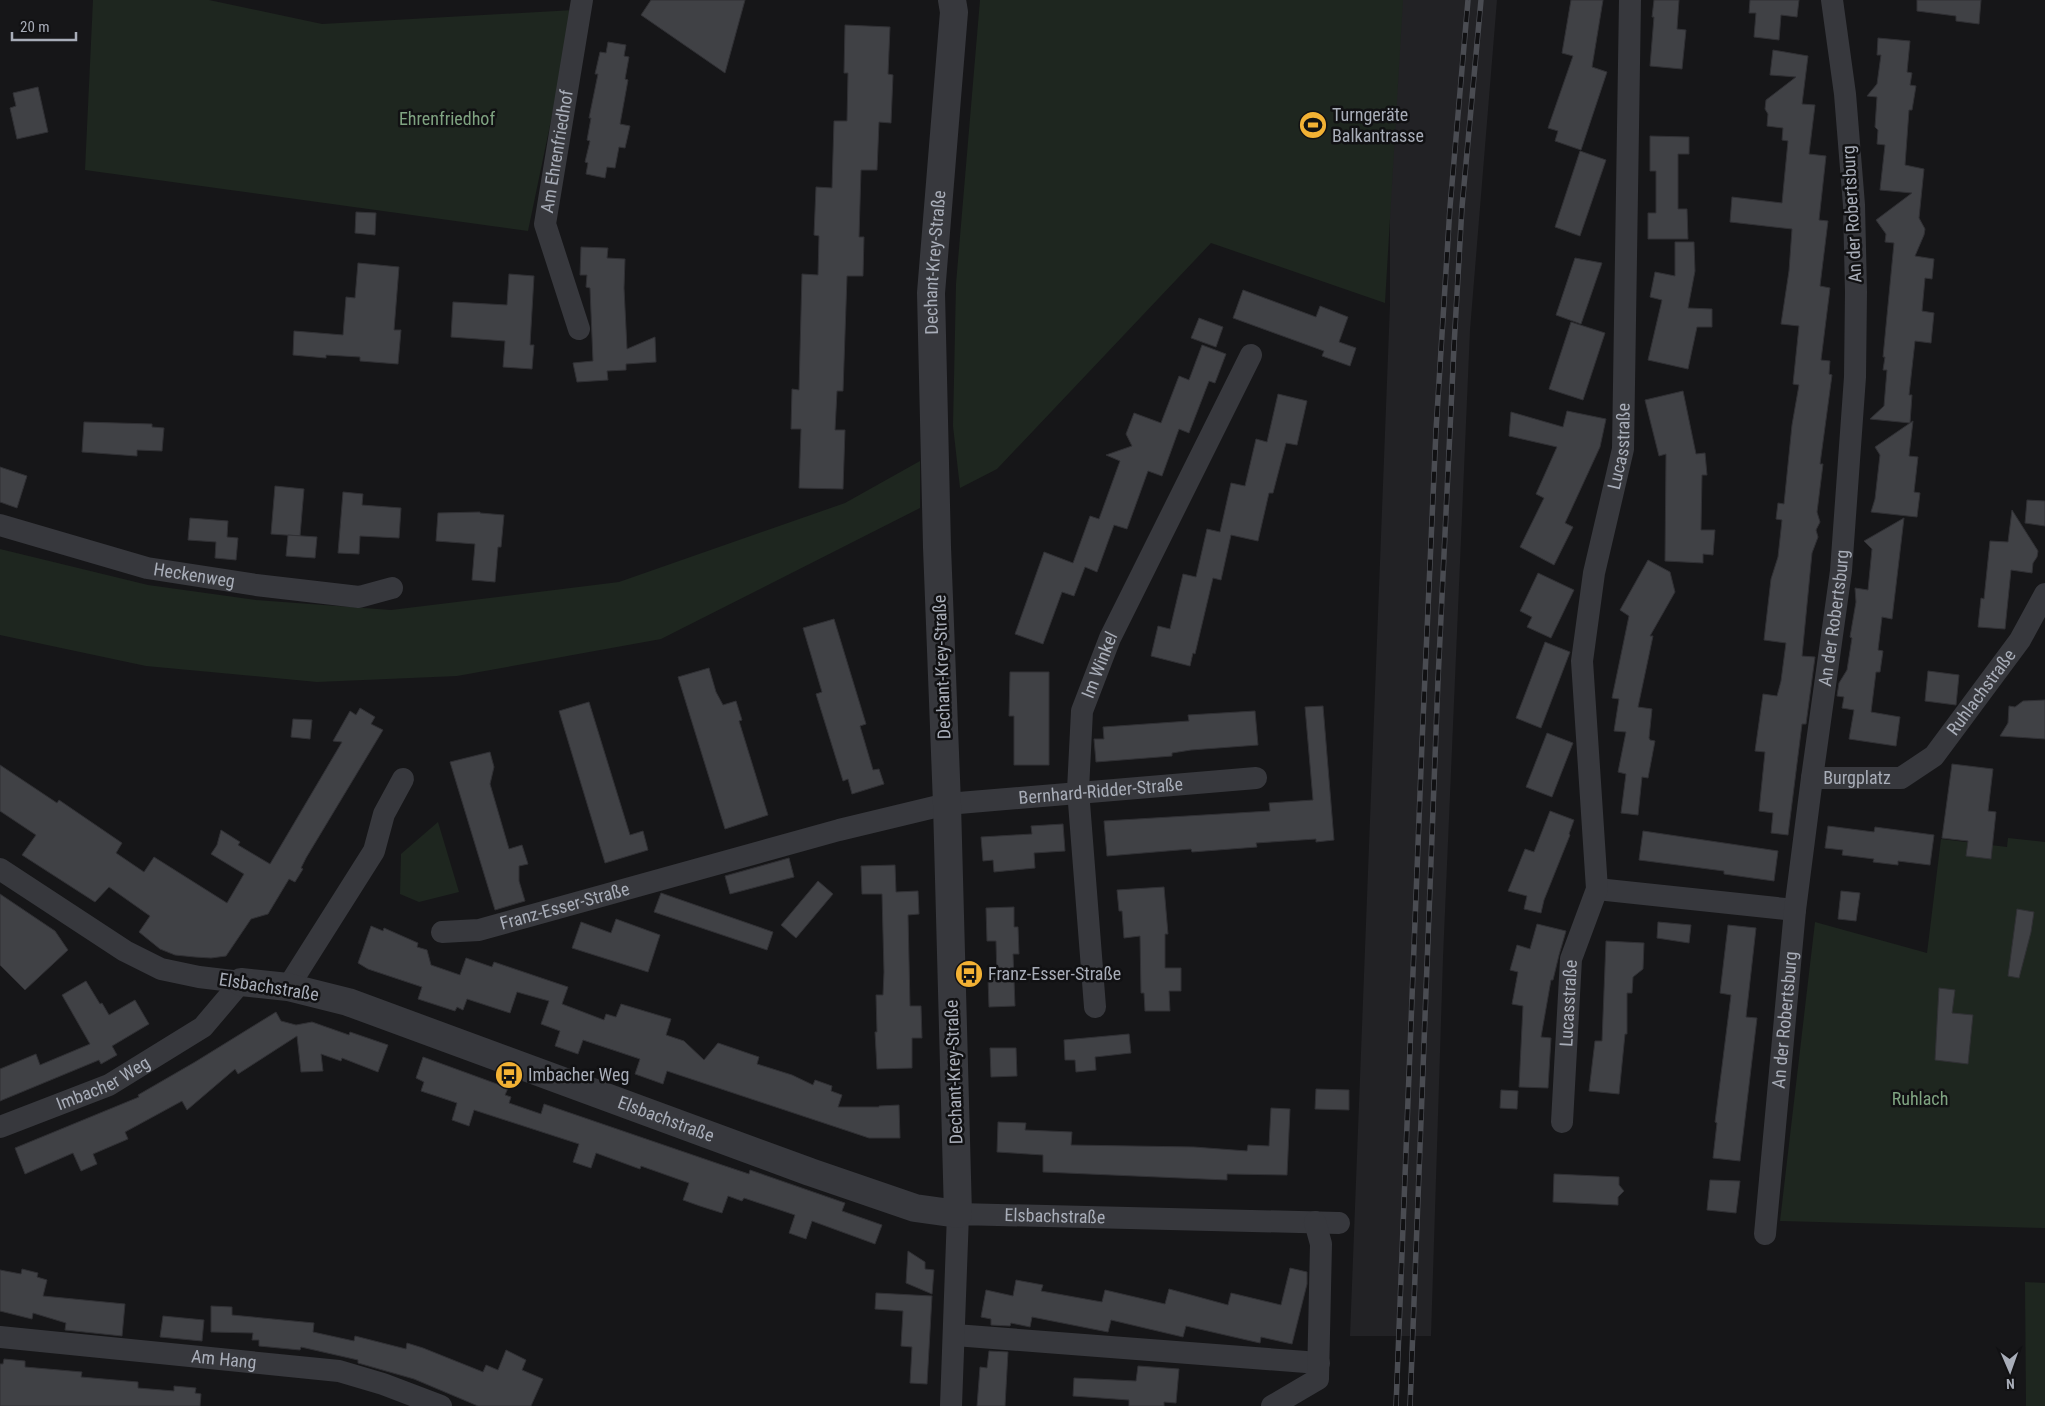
<svg xmlns="http://www.w3.org/2000/svg" width="2045" height="1406" viewBox="0 0 2045 1406" font-family="'Roboto Condensed',sans-serif">
<style>
.built{fill:#222225}
.green{fill:#1e261f}
.building{fill:#404145;stroke:#303034}
.lines{fill:none;stroke-linecap:round;stroke-linejoin:round}
.minor{stroke:#37383d;stroke-width:22}
.tertiary{stroke:#37383d;stroke-width:28}
.rail-casing{stroke:#4a4c52;stroke-width:5.5}
.rail{stroke:#111113;stroke-width:4;stroke-dasharray:11;stroke-linecap:butt}
.labels{text-anchor:middle;stroke-width:5;stroke-linejoin:round;paint-order:stroke}
.poi-label{font-size:18px;fill:#a8adb8;stroke:#111113;text-anchor:start}
.park-label{font-size:18px;fill:#7fa381;stroke:#111113}
.street-label{font-size:18px;fill:#a8adb8;stroke:#111113}
</style>
<rect width="100%" height="100%" fill="#161618"/>
<!-- built -->
<polygon class="built" points="1390,0 1497,0 1470,330 1443,958 1431,1336 1350,1336 1390,304"/>
<!-- green -->
<g class="green">
<polygon points="93,0 209,0 322,24 574,10 528,231 85,170"/>
<polygon points="980,0 1403,0 1385,303 1211,243 997,469 960,488 953,426 956,284"/>
<polygon points="920,461 920,508 661,639 457,676 317,682 146,666 0,635 0,549 148,585 256,600 391,610 619,582 845,503"/>
<polygon points="438,822 459,892 419,902 400,894 401,854"/>
<polygon points="2008,838 2045,842 2045,1228 1780,1221 1815,922 1927,953 1941,839 2007,847"/>
<polygon points="2025,1282 2045,1283 2045,1406 2026,1406"/>
</g>
<!-- building -->
<g class="building">
<polygon points="651,0 745,0 725,73 641,15"/>
<polygon points="1571,0 1603,0 1592,67 1607,72 1581,150 1555,141 1558,131 1548,128 1573,56 1562,53"/>
<polygon points="1654,0 1679,0 1677,29 1686,30 1682,69 1650,66 1654,17 1652,17"/>
<polygon points="1750,0 1799,0 1797,17 1781,15 1779,40 1754,37 1756,13 1749,13"/>
<polygon points="1917,0 1981,0 1979,24 1956,21 1956,16 1917,11"/>
<polygon points="845,25 890,27 888,74 893,75 891,123 879,122 877,170 861,170 859,237 864,237 863,276 847,276 843,391 837,391 835,430 845,430 843,489 799,488 801,429 791,429 792,389 799,390 802,274 818,275 819,236 814,235 816,187 832,188 834,121 847,121 848,73 844,73"/>
<polygon points="1878,38 1910,41 1907,72 1912,73 1910,85 1916,86 1912,110 1909,110 1905,165 1924,169 1919,218 1925,229 1924,235 1915,256 1934,259 1932,279 1925,278 1922,311 1934,313 1931,343 1915,341 1909,395 1912,395 1910,423 1870,419 1884,406 1887,370 1883,370 1885,357 1883,357 1894,243 1885,242 1886,234 1876,220 1912,193 1880,190 1885,145 1877,144 1878,130 1875,127 1877,97 1867,96 1877,84 1881,55 1877,55"/>
<polygon points="608,42 626,45 624,56 629,57 625,79 628,80 620,124 630,126 625,148 619,147 615,168 607,167 605,178 586,174 588,163 585,162 590,141 587,140 591,118 589,118 598,74 595,74 600,52 606,53"/>
<polygon points="1773,50 1808,56 1802,104 1815,105 1809,154 1826,156 1819,220 1828,221 1820,286 1830,288 1821,360 1830,361 1829,374 1832,375 1820,464 1823,464 1817,512 1820,522 1816,530 1818,537 1812,553 1802,656 1815,657 1806,724 1802,724 1788,835 1771,833 1773,813 1759,811 1765,752 1755,751 1763,694 1777,696 1781,681 1786,643 1764,640 1771,579 1778,557 1782,520 1776,519 1778,503 1784,504 1792,425 1799,385 1793,384 1799,326 1781,324 1789,271 1792,229 1730,222 1732,197 1782,203 1788,141 1782,140 1783,128 1767,126 1768,114 1765,109 1766,100 1796,77 1770,75"/>
<polygon points="38,87 48,132 17,139 10,108 16,106 13,93"/>
<polygon points="1650,136 1689,137 1689,154 1678,154 1678,209 1687,209 1688,239 1648,239 1648,213 1656,213 1656,171 1650,171"/>
<polygon points="1580,151 1606,160 1580,236 1555,227"/>
<polygon points="356,212 376,213 375,235 355,233"/>
<polygon points="1675,242 1694,242 1695,271 1688,308 1712,309 1712,327 1697,327 1688,369 1648,360 1662,300 1650,297 1655,272 1675,276"/>
<polygon points="581,247 608,248 607,258 625,259 624,288 627,349 655,337 656,362 626,364 626,370 607,371 608,380 577,382 573,363 593,361 590,288 586,287 587,275 580,275"/>
<polygon points="1575,258 1602,263 1581,324 1556,315"/>
<polygon points="358,263 399,267 394,330 401,330 398,364 360,361 360,357 326,355 326,358 293,355 294,331 343,335 346,297 355,298"/>
<polygon points="509,274 534,276 530,345 534,345 532,369 503,367 505,341 451,337 453,302 507,305"/>
<polygon points="1243,290 1316,317 1320,306 1348,317 1339,342 1356,348 1350,366 1322,356 1324,351 1233,318"/>
<polygon points="1199,318 1223,327 1216,347 1191,338"/>
<polygon points="1571,322 1605,333 1583,400 1549,389"/>
<polygon points="1202,345 1226,354 1215,383 1209,381 1189,433 1179,429 1162,476 1148,471 1127,529 1114,525 1097,572 1085,567 1074,596 1062,592 1043,644 1015,634 1044,552 1073,563 1090,516 1099,519 1120,461 1106,455 1132,446 1126,434 1134,413 1161,423 1179,376 1189,380"/>
<polygon points="1683,391 1696,454 1705,453 1707,475 1702,475 1701,530 1715,530 1713,555 1703,554 1703,563 1665,561 1666,454 1659,456 1645,400"/>
<polygon points="1278,394 1307,401 1297,445 1286,443 1273,493 1269,493 1258,541 1231,535 1221,580 1213,578 1195,654 1193,653 1190,666 1151,656 1158,626 1170,629 1183,574 1196,577 1207,529 1220,532 1231,483 1245,486 1256,439 1267,442"/>
<polygon points="1567,411 1606,419 1600,447 1565,523 1573,527 1554,565 1520,547 1544,498 1536,494 1557,447 1509,436 1511,412 1563,427"/>
<polygon points="1913,421 1909,456 1918,457 1914,492 1920,493 1917,517 1871,512 1875,499 1880,455 1875,447"/>
<polygon points="84,422 152,424 152,427 164,428 162,451 137,450 137,456 82,452"/>
<polygon points="0,467 27,476 17,508 0,502"/>
<polygon points="275,486 304,489 300,536 271,534"/>
<polygon points="343,492 363,494 362,505 401,508 399,538 360,536 359,554 338,553"/>
<polygon points="2027,500 2045,501 2045,526 2025,523"/>
<polygon points="2012,510 2038,551 2037,557 2033,563 2032,573 2011,570 2005,629 1978,627 1981,598 1984,599 1990,541 2008,542"/>
<polygon points="480,512 480,513 504,515 501,547 498,547 495,582 472,580 475,544 436,541 438,513"/>
<polygon points="190,518 228,521 227,537 238,538 236,560 215,558 216,542 188,540"/>
<polygon points="1904,518 1892,619 1882,617 1878,650 1883,651 1880,672 1876,672 1871,712 1900,717 1896,746 1849,739 1854,710 1842,708 1844,697 1837,696 1839,683 1847,670 1852,638 1850,637 1856,602 1855,588 1868,590 1872,549 1864,541"/>
<polygon points="288,535 317,537 315,558 286,556"/>
<polygon points="1648,560 1670,572 1675,592 1650,636 1653,636 1638,707 1652,709 1649,738 1650,740 1655,741 1648,778 1642,777 1638,815 1621,813 1626,774 1618,772 1626,732 1614,731 1619,699 1612,698 1629,616 1620,610"/>
<polygon points="1538,573 1574,590 1551,638 1527,627 1532,617 1520,611"/>
<polygon points="834,619 866,724 860,726 873,770 879,769 884,784 852,794 848,779 843,781 816,694 822,692 803,628"/>
<polygon points="1545,642 1570,652 1541,728 1516,718"/>
<polygon points="709,668 716,692 723,705 736,701 742,720 739,721 768,815 725,829 678,677"/>
<polygon points="1928,671 1959,675 1956,705 1925,701"/>
<polygon points="1010,672 1049,672 1049,765 1014,765 1014,716 1009,716"/>
<polygon points="2045,700 2045,739 2000,736 2008,723 2009,706 2015,707 2023,701"/>
<polygon points="589,702 630,835 643,831 648,850 605,863 559,711"/>
<polygon points="1323,706 1334,840 1316,842 1316,839 1256,843 1257,847 1192,852 1191,849 1107,856 1104,821 1270,811 1269,803 1313,800 1305,707"/>
<polygon points="360,708 375,717 371,724 383,730 306,858 301,868 303,869 295,882 289,879 268,914 251,919 226,956 211,958 195,957 175,955 160,949 139,932 150,916 109,887 95,902 22,855 36,835 0,811 0,765 57,803 59,800 122,843 116,853 144,872 154,857 227,903 244,874 211,854 217,845 221,830 240,842 238,845 270,864 342,742 333,741 350,711 356,715"/>
<polygon points="1255,711 1258,745 1191,750 1172,753 1172,756 1096,762 1094,739 1104,739 1103,727 1189,721 1188,715"/>
<polygon points="293,719 312,720 310,739 291,737"/>
<polygon points="1547,733 1573,743 1552,797 1526,787"/>
<polygon points="490,752 494,767 490,784 509,849 522,845 528,864 519,866 519,881 525,901 495,910 450,762"/>
<polygon points="1952,764 1993,769 1988,811 1996,812 1991,859 1966,856 1968,841 1942,838"/>
<polygon points="1550,811 1574,820 1569,834 1570,835 1544,900 1541,913 1524,909 1527,896 1508,891 1525,849 1534,852"/>
<polygon points="1063,824 1065,851 1034,853 1035,868 994,872 993,860 983,861 981,837 1032,834 1031,826"/>
<polygon points="1828,826 1874,832 1875,827 1934,835 1930,865 1898,861 1898,865 1873,862 1874,859 1842,855 1843,850 1825,848"/>
<polygon points="1643,831 1778,851 1774,881 1724,874 1724,871 1639,860"/>
<polygon points="789,858 794,877 730,894 725,876"/>
<polygon points="895,865 896,892 918,891 919,914 908,915 910,1006 921,1006 922,1038 912,1038 912,1068 877,1069 875,1032 877,1032 876,995 883,995 884,972 882,894 862,894 861,866"/>
<polygon points="818,881 833,894 796,938 781,925"/>
<polygon points="1164,887 1168,934 1165,934 1165,968 1181,968 1181,991 1169,991 1170,1011 1145,1011 1144,993 1141,993 1140,936 1124,938 1122,911 1119,911 1117,890"/>
<polygon points="1841,891 1860,893 1856,921 1838,919"/>
<polygon points="661,893 773,932 767,950 654,912"/>
<polygon points="0,894 55,931 68,950 25,990 0,965"/>
<polygon points="1014,907 1014,927 1018,927 1019,954 1013,954 1015,1006 989,1007 988,978 997,978 996,941 987,941 986,908"/>
<polygon points="2017,909 2034,912 2031,932 2019,978 2008,976"/>
<polygon points="616,919 660,935 648,972 572,948 581,922 611,933"/>
<polygon points="1658,922 1691,925 1689,943 1657,938"/>
<polygon points="1537,924 1566,931 1559,955 1553,980 1551,980 1541,1037 1551,1038 1548,1088 1519,1087 1523,1006 1512,1004 1518,972 1510,970 1517,945 1530,949"/>
<polygon points="1728,925 1756,928 1746,1017 1757,1018 1740,1161 1713,1158 1717,1123 1715,1122 1731,995 1720,993"/>
<polygon points="371,926 383,931 384,928 418,943 417,947 427,950 431,965 460,975 466,958 492,967 494,962 568,987 562,1004 604,1020 606,1014 616,1017 621,1004 671,1019 666,1035 684,1041 704,1060 718,1043 759,1057 757,1064 792,1075 813,1085 815,1080 832,1086 831,1091 842,1095 838,1107 879,1107 879,1106 899,1105 900,1138 869,1138 667,1071 663,1084 635,1074 640,1059 583,1040 578,1054 555,1046 560,1031 541,1024 549,1001 517,992 510,1013 467,999 463,1010 457,1007 455,1011 418,999 422,987 368,969 358,963"/>
<polygon points="1606,941 1644,943 1643,969 1633,977 1632,993 1627,993 1627,1034 1625,1034 1619,1094 1589,1091 1595,1041 1602,1041"/>
<polygon points="86,981 100,1004 102,1003 109,1015 135,1000 149,1024 112,1046 117,1055 101,1064 99,1060 0,1101 0,1069 36,1054 40,1065 90,1044 62,995"/>
<polygon points="1939,988 1955,990 1952,1013 1973,1015 1968,1064 1935,1060"/>
<polygon points="276,1012 281,1021 296,1025 312,1022 349,1035 350,1032 388,1045 378,1072 342,1058 341,1061 321,1054 323,1071 301,1072 297,1036 238,1074 235,1069 187,1110 182,1101 125,1132 128,1139 93,1154 97,1164 81,1171 73,1153 25,1174 15,1148 139,1097 138,1095 195,1062"/>
<polygon points="1129,1034 1131,1053 1095,1057 1096,1070 1076,1072 1075,1060 1065,1060 1064,1040"/>
<polygon points="990,1048 1016,1048 1017,1076 991,1077"/>
<polygon points="423,1057 508,1088 505,1095 511,1097 509,1103 541,1114 544,1104 722,1165 749,1174 750,1170 845,1203 842,1211 882,1225 875,1244 812,1221 806,1239 789,1233 795,1215 744,1198 742,1201 728,1196 722,1213 700,1206 683,1200 689,1183 641,1166 640,1169 596,1153 591,1168 573,1162 579,1144 474,1110 469,1126 452,1120 457,1103 421,1091 424,1082 416,1078"/>
<polygon points="1316,1089 1349,1090 1349,1110 1315,1109"/>
<polygon points="1501,1090 1518,1091 1517,1109 1500,1108"/>
<polygon points="1271,1108 1290,1109 1287,1175 1227,1174 1227,1180 1043,1172 1043,1155 997,1152 998,1122 1026,1123 1025,1130 1072,1132 1071,1145 1194,1147 1247,1151 1248,1145 1269,1146"/>
<polygon points="1554,1174 1619,1177 1619,1185 1624,1191 1618,1197 1618,1205 1553,1202"/>
<polygon points="1710,1180 1740,1181 1736,1213 1707,1210"/>
<polygon points="908,1251 925,1262 925,1269 934,1270 932,1294 906,1283"/>
<polygon points="1290,1268 1307,1272 1307,1284 1292,1344 1261,1337 1260,1343 1186,1326 1183,1337 1111,1320 1108,1332 1032,1317 1030,1327 1011,1323 1010,1326 991,1325 991,1319 981,1317 986,1290 1013,1296 1016,1280 1043,1285 1041,1291 1102,1302 1105,1290 1165,1304 1169,1289 1228,1305 1231,1293 1281,1305"/>
<polygon points="22,1269 38,1273 37,1277 47,1280 43,1296 125,1304 122,1336 65,1330 66,1323 33,1313 32,1319 0,1311 0,1270 21,1274"/>
<polygon points="876,1293 932,1296 927,1384 910,1383 912,1347 901,1346 903,1311 875,1309"/>
<polygon points="211,1306 232,1307 232,1315 314,1323 313,1332 354,1341 355,1336 406,1349 407,1343 423,1348 483,1372 486,1365 498,1370 506,1350 526,1360 522,1370 543,1379 531,1406 478,1406 414,1379 358,1363 358,1360 301,1347 300,1350 259,1346 259,1340 252,1340 253,1333 211,1332"/>
<polygon points="163,1316 204,1320 202,1341 160,1337"/>
<polygon points="989,1351 1008,1352 1005,1406 977,1406 980,1367 987,1368"/>
<polygon points="4,1359 25,1361 25,1367 82,1372 81,1377 138,1382 138,1388 174,1391 174,1386 196,1388 195,1393 201,1394 200,1406 0,1406 0,1364 3,1364"/>
<polygon points="1138,1366 1179,1369 1176,1403 1164,1402 1164,1406 1129,1406 1129,1400 1073,1396 1074,1378 1136,1381"/>
</g>
<g class="lines">
<!-- minor -->
<g class="minor">
<path id="s1" d="M 579,329 L 545,224 L 582,0"/>
<path id="s2" d="M 0,525 L 147,568 L 256,585 L 359,597 L 392,588"/>
<path id="s3" d="M 1812,778 L 1901,778 L 1934,756 L 2020,640 L 2045,594"/>
<polyline points="0,869 125,951 161,969 199,977 241,982"/>
<polyline points="1597,889 1795,910"/>
<path id="s4" d="M 442,932 L 479,930 L 839,830 L 947,804 L 1256,778"/>
<polyline points="288,987 374,851 384,814 403,779"/>
<path id="s5" d="M 1095,1007 L 1078,790 L 1082,711 L 1110,638 L 1251,355"/>
<path id="s6" d="M 1562,1122 L 1571,959 L 1597,889 L 1582,661 L 1594,573 L 1623,449 L 1630,0"/>
<path id="s7" d="M 0,1127 L 109,1085 L 203,1027 L 241,982"/>
<path id="s8" d="M 1765,1234 L 1795,910 L 1812,778 L 1841,571 L 1855,377 L 1856,292 L 1854,205 L 1845,94 L 1832,0"/>
<polyline points="955,1335 1319,1363"/>
<path id="s9" d="M 0,1337 L 339,1371 L 383,1384 L 441,1406"/>
<path id="s10" d="M 951,1406 L 958,1214 L 1339,1223"/>
<polyline points="1272,1406 1318,1379 1321,1244 1315,1222"/>
</g>
<!-- tertiary -->
<path class="tertiary" id="s11" d="M 241,982 L 288,987 L 348,1002 L 810,1172 L 915,1208 L 958,1214 L 947,804 L 937,547 L 931,293 L 954,12 L 952,0"/>
<defs>
<g id="rail">
<polyline points="1396,1406 1422,743 1436,430 1450,207 1468,0"/>
<polyline points="1410,1406 1438,680 1454,346 1462,207 1481,0"/>
</g>
</defs>
<!-- rail casing -->
<use href="#rail" class="rail-casing"/>
<!-- rail -->
<use href="#rail" class="rail"/>
</g>
<!-- icons -->
<defs>
<symbol id="stadium-disc" viewBox="-11 -11 22 22"><circle r="9.5" fill="#f2b134" stroke="#111113"/><path d="M0-5a6.5 5 0 1 0 0 10a6.5 5 0 1 0 0-10ZM-3.5-1.8h7v3.6h-7Z" fill="#111"/></symbol>
<symbol id="bus-disc" viewBox="-11 -11 22 22"><circle r="9.5" fill="#f2b134" stroke="#111113"/><path d="M-5-6H5V4H4V6H2V4H-2V6H-4V4H-5ZM-3.5-4V0h7V-4ZM-3.5 1.2v1.5H-2V1.2ZM2 1.2v1.5H3.5V1.2Z" fill="#111"/></symbol>
</defs>
<g fill-rule="evenodd">
<use href="#stadium-disc" x="1297" y="109" width="32" height="32"/>
<use href="#bus-disc" x="953" y="958" width="32" height="32"/>
<use href="#bus-disc" x="493" y="1059" width="32" height="32"/>
</g>
<g class="labels">
<!-- poi labels -->
<g class="poi-label">
<text x="1332" y="121">Turngeräte<tspan x="1332" dy="21">Balkantrasse</tspan></text>
<text x="988" y="980">Franz-Esser-Straße</text>
<text x="528" y="1081">Imbacher Weg</text>
</g>
<!-- park labels -->
<g class="park-label">
<text x="447" y="125">Ehrenfriedhof</text>
<text x="1920" y="1105">Ruhlach</text>
</g>
<!-- street labels -->
<g class="street-label">
<text dy="6" stroke="none"><textPath href="#s1" startOffset="184">Am Ehrenfriedhof</textPath></text>
<text transform="translate(1852 214) rotate(-93)" y="6">An der Robertsburg</text>
<text dy="6" stroke="none"><textPath href="#s11" startOffset="1708">Dechant-Krey-Straße</textPath></text>
<text dy="6" stroke="none"><textPath href="#s6" startOffset="685">Lucasstraße</textPath></text>
<text dy="6" stroke="none"><textPath href="#s2" startOffset="201">Heckenweg</textPath></text>
<text dy="6" stroke="none"><textPath href="#s8" startOffset="620">An der Robertsburg</textPath></text>
<text dy="6" stroke="none"><textPath href="#s5" startOffset="346">Im Winkel</textPath></text>
<text transform="translate(942 667) rotate(-92)" y="6">Dechant-Krey-Straße</text>
<text dy="6" stroke="none"><textPath href="#s3" startOffset="208">Ruhlachstraße</textPath></text>
<text dy="6" stroke="none"><textPath href="#s3" startOffset="45">Burgplatz</textPath></text>
<text dy="6" stroke="none"><textPath href="#s4" startOffset="676">Bernhard-Ridder-Straße</textPath></text>
<text dy="6" stroke="none"><textPath href="#s4" startOffset="126">Franz-Esser-Straße</textPath></text>
<text transform="translate(269 987) rotate(9)" y="6">Elsbachstraße</text>
<text dy="6" stroke="none"><textPath href="#s6" startOffset="119">Lucasstraße</textPath></text>
<text dy="6" stroke="none"><textPath href="#s8" startOffset="215">An der Robertsburg</textPath></text>
<text transform="translate(954 1072) rotate(-92)" y="6">Dechant-Krey-Straße</text>
<text dy="6" stroke="none"><textPath href="#s7" startOffset="112">Imbacher Weg</textPath></text>
<text dy="6" stroke="none"><textPath href="#s11" startOffset="448">Elsbachstraße</textPath></text>
<text dy="6" stroke="none"><textPath href="#s10" startOffset="289">Elsbachstraße</textPath></text>
<text dy="6" stroke="none"><textPath href="#s9" startOffset="225">Am Hang</textPath></text>
</g>
</g>
<!-- north arrow -->
<g transform="translate(2010 1371) rotate(178)" stroke="#111113" stroke-width="4" paint-order="stroke">
<path d="M0-4L9 19L0 12L-9 19Z" fill="#a8adb8"/>
<text y="-8" font-size="14" font-weight="bold" text-anchor="middle" fill="#a8adb8">N</text>
</g>
<!-- scale -->
<path d="M12 32v8h64v-8" fill="none" stroke="#a8adb8" stroke-width="2.5"/>
<text x="20" y="32" font-size="15" fill="#a8adb8" stroke="#111113" stroke-width="4" paint-order="stroke">20 m</text>
</svg>
